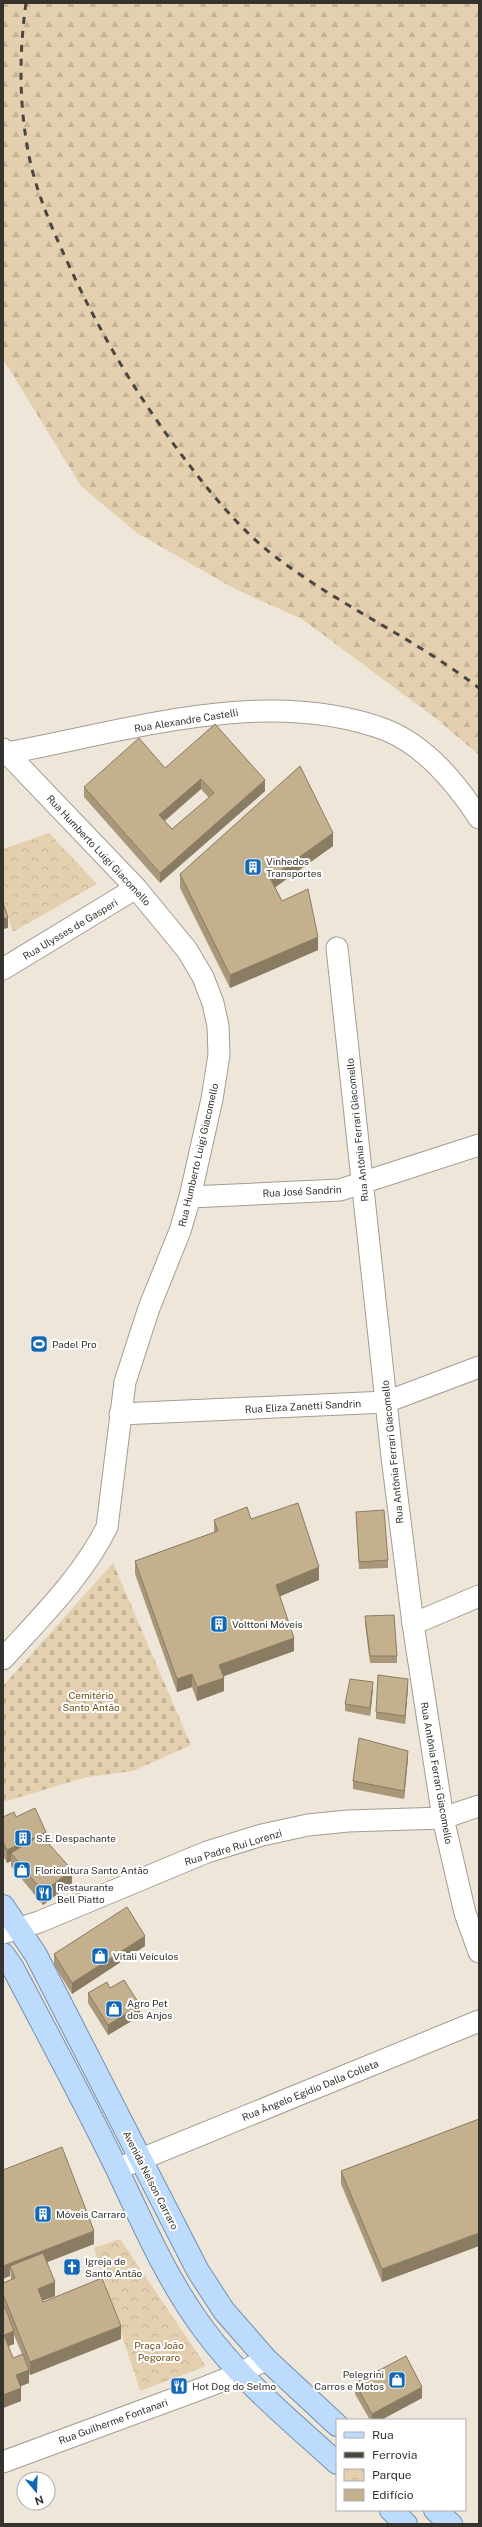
<svg xmlns="http://www.w3.org/2000/svg" width="482" height="2527" viewBox="0 0 482 2527" font-family="'Public Sans',sans-serif">
<style>
.forest{fill:url(#forest-firs)}
.cemetery{fill:url(#cemetery-stones)}
.park{fill:url(#park-crowns)}
.lines{fill:none;stroke-linecap:round;stroke-linejoin:round}
.minor-casing{stroke:#a49d91;stroke-width:23}
.major-casing{stroke:#7191b4;stroke-width:24}
.minor{stroke:#fff;stroke-width:21}
.major{stroke:#bddbfd;stroke-width:22}
.rail{stroke:#4a4741;stroke-width:3;stroke-dasharray:7 7;stroke-linecap:butt}
.wall{fill:#a9977a;fill-rule:evenodd}
.shaded-wall{fill:#8a7b63}
.building{fill:#c5b08e;stroke:#8a7b63;fill-rule:evenodd}
.labels{text-anchor:middle;stroke-width:4;stroke-linejoin:round;paint-order:stroke}
.street-label{font-size:10px;fill:#36332e;stroke:#fff}
.poi-label{font-size:10px;fill:#36332e;stroke:#fff;text-anchor:start}
.park-label{font-size:10px;fill:#6d4f16;stroke:#fff}
</style>
<defs>
<pattern id="forest-firs" width="22" height="20" patternUnits="userSpaceOnUse"><rect width="22" height="20" fill="#e4d0af"/><path d="M5 1l3.5 6h-7zM16 11l3.5 6h-7z" fill="#c4b397"/></pattern>
<pattern id="cemetery-stones" width="16" height="16" patternUnits="userSpaceOnUse"><rect width="16" height="16" fill="#e4d0af"/><path d="M2 7V4a2 2 0 0 1 4 0v3zM10 15v-3a2 2 0 0 1 4 0v3z" fill="#c4b397"/></pattern>
<pattern id="park-crowns" width="20" height="18" patternUnits="userSpaceOnUse"><rect width="20" height="18" fill="#e4d0af"/><path d="M2 6a3 3 0 1 1 6 0M12 15a3 3 0 1 1 6 0" fill="none" stroke="#c4b397"/></pattern>
</defs>
<rect width="100%" height="100%" fill="#eee6d9"/>
<!-- forest -->
<polygon class="forest" points="3,3 479,3 479,755 438,720 302,619 235,589 137,533 81,486 3,359"/>
<!-- cemetery -->
<polygon class="cemetery" points="113,1563 191,1745 133,1771 87,1777 3,1802 3,1686"/>
<!-- park -->
<g class="park">
<polygon points="49,833 97,884 13,932 3,903 3,849"/>
<polygon points="120,2239 206,2366 140,2391 94,2248"/>
</g>
<g class="lines">
<defs>
<g id="minor">
<path d="M 3,749 L 7,753 C 128,731 266,685 386,730 C 426,746 456,783 479,818"/>
<polyline points="337,948 392,1457 413,1624 443,1818 465,1913 479,1952"/>
<polyline points="3,969 136,888"/>
<polyline points="190,1197 340,1190 479,1145"/>
<polyline points="120,1414 386,1402 479,1367"/>
<polyline points="413,1624 479,1596"/>
<path d="M 3,1659 C 40,1618 83,1576 107,1527 L 125,1382 L 149,1308 L 180,1231 L 190,1197 L 212,1099 L 219,1055 L 218,1026 L 213,1003 L 203,977 L 187,950 L 136,888 L 7,753"/>
<polyline points="3,1933 39,1922 207,1852 262,1835 308,1825 348,1821 443,1818 479,1806"/>
<polyline points="117,2169 479,2021"/>
<polyline points="3,2462 206,2387 241,2373 266,2359"/>
</g>
<g id="major">
<polyline points="3,1906 36,1955 198,2271 224,2311 266,2359 337,2425"/>
<path d="M 3,1954 L 13,1968 C 48,2035 84,2101 117,2169 C 143,2224 168,2282 205,2331 C 242,2381 291,2421 337,2463"/>
<polyline points="391,2510 406,2524"/>
<polyline points="435,2510 451,2524"/>
</g>
</defs>
<!-- minor casing -->
<use href="#minor" class="minor-casing"/>
<!-- major casing -->
<use href="#major" class="major-casing"/>
<!-- minor -->
<use href="#minor" class="minor"/>
<!-- major -->
<use href="#major" class="major"/>
<!-- rail -->
<path class="rail" d="M 26,3 C 19,53 19,102 28,151 C 35,189 50,224 66,259 C 99,332 138,398 187,462 C 212,495 240,529 273,555 C 338,605 414,638 479,688"/>
</g>
<!-- wall -->
<g class="wall">
<path d="M 165,768 L 265,791 L 160,883 L 84,797 L 84,787 ZM 201,789 L 209,798 L 172,829 L 165,821 Z"/>
<polygon points="333,846 275,887 282,901 318,950 230,988 180,888 180,874"/>
<polygon points="356,1512 388,1560 388,1568 359,1569"/>
<polygon points="251,1519 319,1580 280,1596 294,1651 223,1676 224,1691 197,1701 192,1687 177,1692 135,1574 135,1561 214,1532 214,1520"/>
<polygon points="365,1616 397,1656 397,1663 370,1663 365,1624"/>
<polygon points="408,1687 405,1724 376,1719 376,1712"/>
<polygon points="373,1689 370,1716 345,1711 345,1704"/>
<polygon points="408,1758 404,1799 353,1789 353,1781"/>
<polygon points="3,1811 4,1817 16,1817 46,1840 72,1883 43,1905 11,1866 11,1861 7,1863 3,1855"/>
<polygon points="145,1946 72,1994 54,1965 54,1954"/>
<polygon points="110,1988 140,2016 108,2035 88,2003 88,1993"/>
<polygon points="479,2119 479,2246 382,2282 341,2184 341,2171"/>
<path d="M 3,2170 L 94,2244 L 47,2262 L 55,2296 L 42,2301 L 43,2302 L 121,2339 L 30,2375 L 29,2373 L 29,2383 L 20,2386 L 21,2401 L 3,2408 L 3,2283 L 11,2280 ZM 14,2335 L 22,2354 L 13,2358 L 8,2346 L 14,2344 Z"/>
<polygon points="355,2383 422,2398 381,2420 370,2420 355,2394"/>
</g>
<!-- shaded-wall -->
<g class="shaded-wall">
<polygon points="201,779 201,789 159,825 159,815"/>
<polygon points="265,780 265,791 160,883 160,873"/>
<polygon points="333,833 333,846 270,891 270,878"/>
<polygon points="8,917 8,928 3,929 3,919"/>
<polygon points="318,937 318,950 230,988 230,975"/>
<polygon points="319,1567 319,1580 276,1598 276,1585"/>
<polygon points="294,1638 294,1651 219,1678 219,1665"/>
<polygon points="192,1674 192,1687 177,1692 177,1679"/>
<polygon points="224,1678 224,1691 197,1701 197,1687"/>
<polygon points="408,1679 408,1687 405,1724 405,1716"/>
<polygon points="373,1682 373,1689 370,1716 370,1708"/>
<polygon points="408,1751 408,1758 404,1799 404,1791"/>
<polygon points="46,1832 46,1845 11,1853 11,1861 7,1863 7,1850"/>
<polygon points="72,1870 72,1883 43,1905 43,1892"/>
<polygon points="145,1936 145,1946 72,1994 72,1983"/>
<polygon points="140,2005 140,2016 108,2035 108,2025"/>
<polygon points="94,2231 94,2244 14,2275 10,2266 10,2276 3,2279 3,2266"/>
<polygon points="479,2233 479,2246 382,2282 382,2269"/>
<polygon points="55,2282 55,2296 38,2302 38,2289"/>
<polygon points="121,2326 121,2339 30,2375 30,2362"/>
<polygon points="14,2331 14,2344 4,2348 4,2335"/>
<polygon points="29,2370 29,2383 16,2388 16,2375"/>
<polygon points="422,2387 422,2398 381,2420 372,2420 372,2414"/>
<polygon points="21,2388 21,2401 3,2408 3,2395"/>
</g>
<!-- building -->
<g class="building">
<path d="M 215,724 L 265,780 L 160,873 L 84,787 L 139,738 L 165,768 ZM 201,779 L 214,793 L 172,829 L 159,815 Z"/>
<polygon points="300,766 333,833 270,878 282,901 308,889 318,937 230,975 180,874"/>
<polygon points="3,903 8,917 3,919"/>
<polygon points="298,1503 319,1567 276,1585 294,1638 219,1665 224,1678 197,1687 192,1674 177,1679 135,1561 218,1531 214,1520 247,1507 251,1519"/>
<polygon points="384,1510 388,1560 359,1562 356,1512"/>
<polygon points="394,1615 397,1656 370,1656 365,1616"/>
<polygon points="378,1675 408,1679 405,1716 376,1712"/>
<polygon points="350,1679 373,1682 370,1708 345,1704"/>
<polygon points="359,1738 408,1751 404,1791 353,1781"/>
<polygon points="35,1808 46,1832 7,1850 3,1842 3,1817 14,1812 16,1817"/>
<polygon points="41,1835 72,1870 43,1892 11,1853"/>
<polygon points="127,1907 145,1936 72,1983 54,1954"/>
<polygon points="124,1980 140,2005 108,2025 88,1993 107,1982 110,1988"/>
<polygon points="479,2119 479,2233 382,2269 341,2171"/>
<polygon points="62,2147 94,2231 3,2266 3,2170"/>
<polygon points="43,2253 55,2282 38,2289 43,2302 102,2278 121,2326 30,2362 3,2294 3,2283 15,2278 10,2266"/>
<polygon points="5,2307 14,2331 4,2335 13,2358 23,2354 29,2370 16,2375 21,2388 3,2395 3,2308"/>
<polygon points="406,2356 422,2387 372,2414 355,2383"/>
</g>
<!-- icons -->
<defs>
<symbol id="building-square" viewBox="-11 -11 22 22"><rect x="-9" y="-9" width="18" height="18" rx="4" fill="#1168b5" stroke="#fff"/><path d="M-4-6H4V6H1V3H-1V6H-4ZM-2.5-4.3h1.7v1.8h-1.7ZM.8-4.3h1.7v1.8H.8ZM-2.5-1h1.7V.8h-1.7ZM.8-1h1.7V.8H.8Z" fill="#fff"/></symbol>
<symbol id="stadium-square" viewBox="-11 -11 22 22"><rect x="-9" y="-9" width="18" height="18" rx="4" fill="#1168b5" stroke="#fff"/><path d="M0-5a6.5 5 0 1 0 0 10a6.5 5 0 1 0 0-10ZM-3.5-1.8h7v3.6h-7Z" fill="#fff"/></symbol>
<symbol id="shop-square" viewBox="-11 -11 22 22"><rect x="-9" y="-9" width="18" height="18" rx="4" fill="#1168b5" stroke="#fff"/><path d="M-5-2.5h2.3a2.7 3.5 0 0 1 5.4 0H5L5.5 6h-11ZM-1.5-2.5h3a1.5 2.3 0 0 0-3 0Z" fill="#fff"/></symbol>
<symbol id="restaurant-square" viewBox="-11 -11 22 22"><rect x="-9" y="-9" width="18" height="18" rx="4" fill="#1168b5" stroke="#fff"/><path d="M-5-6h1v4h1v-4h1v4h1v-4h1v5L-1.5 .5V6h-2V.5L-5-1ZM5-6V6H3V1.5H1.5Q1.5-4 5-6Z" fill="#fff"/></symbol>
<symbol id="church-square" viewBox="-11 -11 22 22"><rect x="-9" y="-9" width="18" height="18" rx="4" fill="#1168b5" stroke="#fff"/><path d="M-1.2-6h2.4v3.5h3.3v2.4h-3.3V6h-2.4V-.1h-3.3v-2.4h3.3Z" fill="#fff"/></symbol>
</defs>
<g fill-rule="evenodd">
<use href="#building-square" x="243" y="857" width="20" height="20"/>
<use href="#stadium-square" x="29" y="1334" width="20" height="20"/>
<use href="#building-square" x="209" y="1614" width="20" height="20"/>
<use href="#building-square" x="13" y="1828" width="20" height="20"/>
<use href="#shop-square" x="12" y="1860" width="20" height="20"/>
<use href="#restaurant-square" x="34" y="1883" width="20" height="20"/>
<use href="#shop-square" x="90" y="1946" width="20" height="20"/>
<use href="#shop-square" x="104" y="1999" width="20" height="20"/>
<use href="#building-square" x="33" y="2204" width="20" height="20"/>
<use href="#church-square" x="62" y="2257" width="20" height="20"/>
<use href="#shop-square" x="387" y="2370" width="20" height="20"/>
<use href="#restaurant-square" x="169" y="2376" width="20" height="20"/>
</g>
<g class="labels">
<!-- street labels -->
<g class="street-label">
<text transform="translate(186 720) rotate(-9)" y="4">Rua Alexandre Castelli</text>
<text transform="translate(99 850) rotate(47)" y="4">Rua Humberto Luigi Giacomello</text>
<text transform="translate(70 929) rotate(-31)" y="4">Rua Ulysses de Gasperi</text>
<text transform="translate(357 1130) rotate(-96)" y="4">Rua Antônia Ferrari Giacomello</text>
<text transform="translate(198 1155) rotate(-77)" y="4">Rua Humberto Luigi Giacomello</text>
<text transform="translate(302 1191) rotate(-3)" y="4">Rua José Sandrin</text>
<text transform="translate(303 1406) rotate(-3)" y="4">Rua Eliza Zanetti Sandrin</text>
<text transform="translate(392 1452) rotate(-96)" y="4">Rua Antônia Ferrari Giacomello</text>
<text transform="translate(437 1773) rotate(80)" y="4">Rua Antônia Ferrari Giacomello</text>
<text transform="translate(233 1847) rotate(-17)" y="4">Rua Padre Rui Lorenzi</text>
<text transform="translate(310 2090) rotate(-22)" y="4">Rua Ângelo Egídio Dalla Colleta</text>
<text transform="translate(151 2180) rotate(63)" y="4">Avenida Nelson Carraro</text>
<text transform="translate(113 2421) rotate(-20)" y="4">Rua Guilherme Fontanari</text>
</g>
<!-- poi labels -->
<g class="poi-label">
<text x="266" y="865">Vinhedos<tspan x="266" dy="12">Transportes</tspan></text>
<text x="52" y="1348">Padel Pro</text>
<text x="232" y="1628">Volttoni Móveis</text>
<text x="36" y="1842">S.E. Despachante</text>
<text x="35" y="1874">Floricultura Santo Antão</text>
<text x="57" y="1891">Restaurante<tspan x="57" dy="12">Bell Piatto</tspan></text>
<text x="113" y="1960">Vitali Veículos</text>
<text x="127" y="2007">Agro Pet<tspan x="127" dy="12">dos Anjos</tspan></text>
<text x="56" y="2218">Móveis Carraro</text>
<text x="85" y="2265">Igreja de<tspan x="85" dy="12">Santo Antão</tspan></text>
<text x="384" y="2378" text-anchor="end">Pelegrini<tspan x="384" dy="12">Carros e Motos</tspan></text>
<text x="192" y="2390">Hot Dog do Selmo</text>
</g>
<!-- park labels -->
<g class="park-label">
<text x="91" y="1699">Cemitério<tspan x="91" dy="12">Santo Antão</tspan></text>
<text x="159" y="2349">Praça João<tspan x="159" dy="12">Pegoraro</tspan></text>
</g>
</g>
<!-- border -->
<rect width="482" height="2527" fill="none" stroke="#36332e" stroke-width="8"/>
<!-- legend -->
<rect x="336" y="2419" width="130" height="92" fill="#ffffff" stroke="#afadab"/>
<rect x="344" y="2432" width="20" height="6" fill="#bddbfd" stroke="#afadab"/>
<text x="372" y="2439" font-size="12" fill="#36332e">Rua</text>
<rect x="344" y="2452" width="20" height="6" fill="#4a4741" stroke="#afadab"/>
<text x="372" y="2459" font-size="12" fill="#36332e">Ferrovia</text>
<rect x="344" y="2469" width="20" height="12" fill="url(#park-crowns)" stroke="#afadab"/>
<text x="372" y="2479" font-size="12" fill="#36332e">Parque</text>
<rect x="344" y="2489" width="20" height="12" fill="#c5b08e" stroke="#afadab"/>
<text x="372" y="2499" font-size="12" fill="#36332e">Edifício</text>
<!-- north arrow -->
<g transform="translate(36 2491) rotate(161)"><circle r="19" fill="#ffffff" stroke="#afadab"/>
<path d="M0-3L7 15L0 10L-7 15Z" fill="#1168b5"/>
<text y="-6" font-size="11" font-weight="bold" text-anchor="middle" fill="#36332e">N</text>
</g>
</svg>
